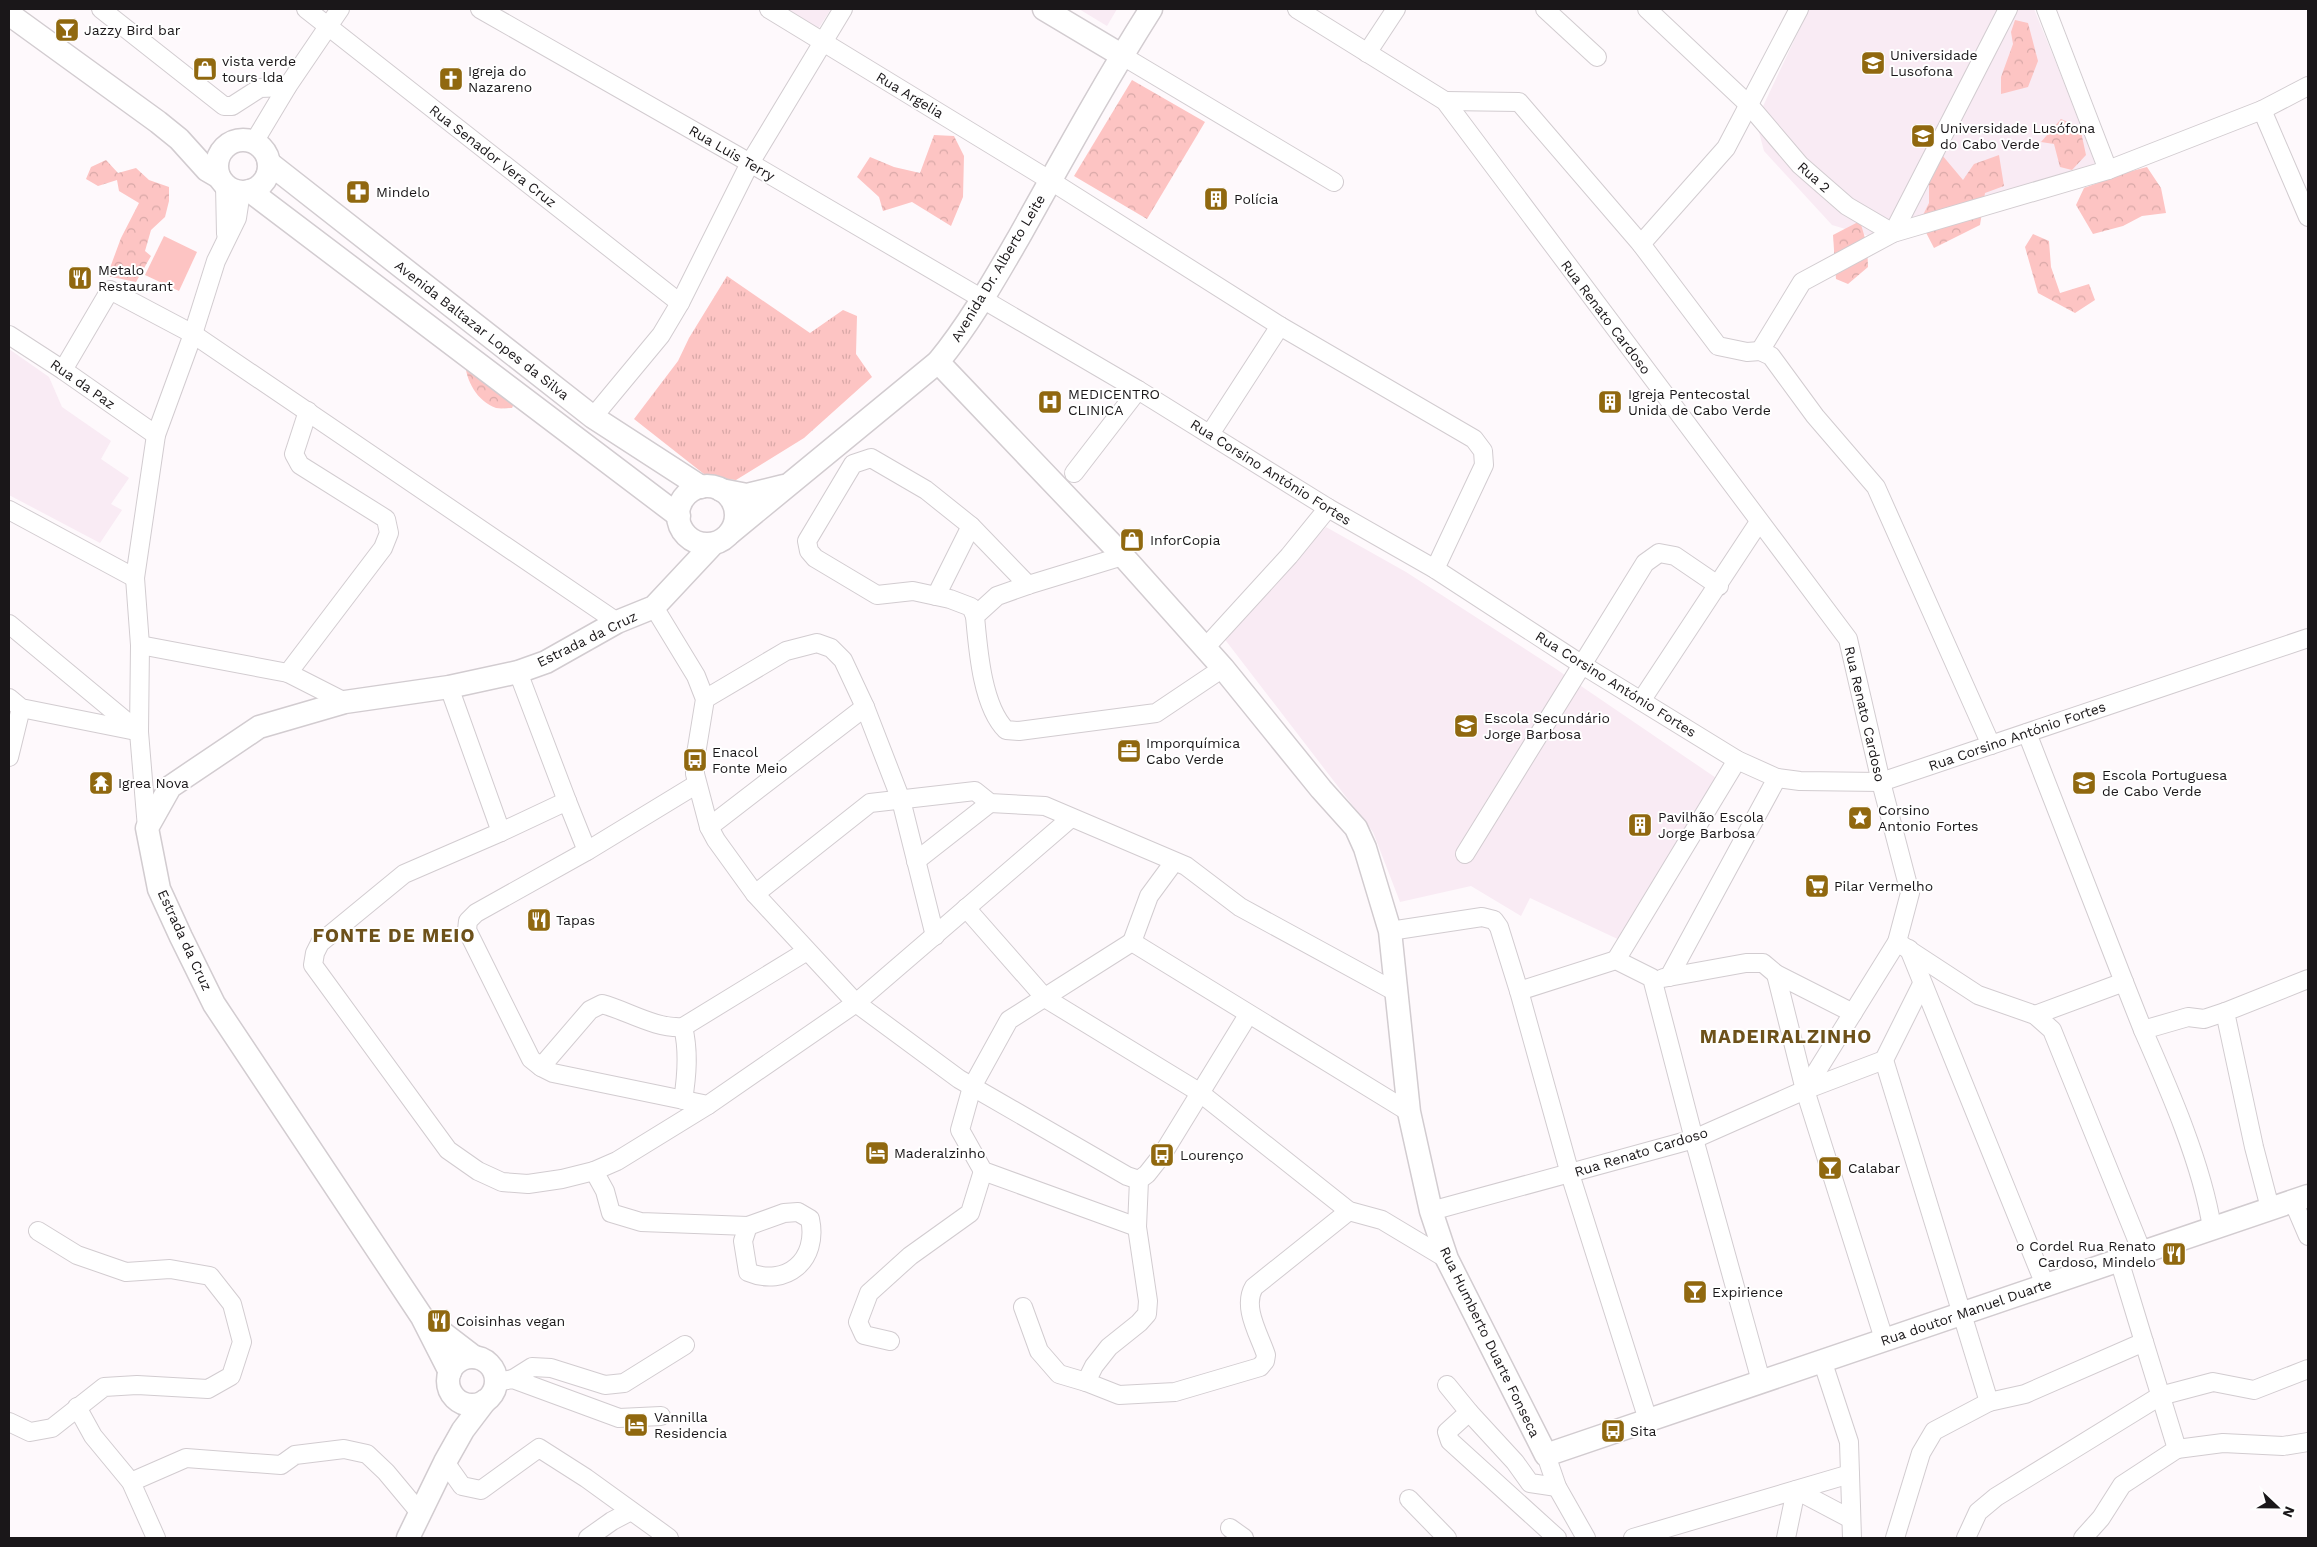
<svg xmlns="http://www.w3.org/2000/svg" width="2317" height="1547" viewBox="0 0 2317 1547" font-family="'Work Sans',sans-serif">
<style>
.built{fill:#f9ebf4}
.grass{fill:url(#grass-tufts)}
.forest{fill:url(#forest-crowns)}
.garden{fill:#fdc4c3}
.lines{fill:none;stroke-linecap:round;stroke-linejoin:round}
.minor-casing{stroke:#d2ccd0;stroke-width:20}
.tertiary-casing{stroke:#d2ccd0;stroke-width:25}
.minor{stroke:#fff;stroke-width:18}
.tertiary{stroke:#fff;stroke-width:22}
.labels{text-anchor:middle;stroke-width:4;stroke-linejoin:round;paint-order:stroke}
.poi-label{font-size:14px;fill:#1a1719;stroke:#fff;text-anchor:start}
.street-label{font-size:14px;fill:#1a1719;stroke:#fff}
.district-label{font-size:19px;font-weight:bold;letter-spacing:1px;fill:#6d511a;stroke:#fff}
</style>
<defs>
<pattern id="grass-tufts" width="24" height="20" patternUnits="userSpaceOnUse" patternTransform="scale(1.25)"><rect width="24" height="20" fill="#fdc4c3"/><path d="M3 7l-1-3M5 7V3M7 7l1-3M15 17l-1-3M17 17v-4M19 17l1-3" fill="none" stroke="#d8a8a7"/></pattern>
<pattern id="forest-crowns" width="20" height="18" patternUnits="userSpaceOnUse" patternTransform="scale(1.25)"><rect width="20" height="18" fill="#fdc4c3"/><path d="M2 6a3 3 0 1 1 6 0M12 15a3 3 0 1 1 6 0" fill="none" stroke="#d8a8a7"/></pattern>
</defs>
<rect width="100%" height="100%" fill="#fef9fc"/>
<!-- built -->
<g class="built">
<polygon points="785,9 831,9 818,29"/>
<polygon points="1079,9 1117,9 1107,26"/>
<polygon points="1809,9 2034,9 2098,166 1879,239 1832,225 1764,151 1756,121"/>
<polygon points="9,349 49,377 62,407 111,441 101,459 129,478 111,504 122,510 100,543 9,495"/>
<polygon points="1326,527 1406,572 1556,669 1725,784 1624,942 1530,898 1521,916 1471,886 1400,902 1373,832 1223,637"/>
</g>
<!-- grass -->
<polygon class="grass" points="727,276 810,333 843,310 857,316 856,354 872,377 804,438 736,480 709,478 634,419 678,361 689,338"/>
<!-- forest -->
<g class="forest">
<polygon points="2015,20 2028,23 2038,61 2028,87 2001,94 2001,77 2013,44 2011,32"/>
<polygon points="1132,80 1205,122 1147,219 1074,176"/>
<polygon points="2061,119 2080,127 2086,155 2072,170 2060,167 2054,144 2041,142"/>
<polygon points="934,135 954,136 964,156 963,197 951,226 912,202 883,211 879,197 857,177 870,157 894,167 920,173"/>
<polygon points="1942,155 1963,180 1974,164 1999,155 2004,186 1985,193 1980,225 1934,248 1920,221 1929,203 1929,181"/>
<polygon points="106,160 118,173 136,168 149,180 169,187 169,201 165,217 151,230 145,251 151,256 136,282 107,276 121,238 139,203 119,191 117,180 98,186 86,179 91,167"/>
<polygon points="2147,167 2161,188 2166,213 2142,216 2123,226 2093,234 2076,205 2084,188 2128,172"/>
<polygon points="1860,221 1867,245 1868,267 1848,284 1836,279 1833,235"/>
<polygon points="2033,234 2049,241 2051,267 2060,293 2089,284 2095,300 2075,313 2038,293 2025,247"/>
<path d="M 465,362 L 522,387 L 512,408 C 507,408 501,409 496,408 C 477,401 466,381 465,362 Z"/>
</g>
<!-- garden -->
<polygon class="garden" points="164,236 197,252 179,291 145,275"/>
<g class="lines">
<defs>
<g id="minor">
<polyline points="101,9 224,106 232,106 260,88 287,87"/>
<polyline points="306,9 680,303"/>
<polyline points="480,9 750,163 1138,390 1328,508 1435,569 1581,664 1737,760 1777,778 1800,781 1881,782 2308,638"/>
<polyline points="769,9 1051,181 1280,326 1474,439 1483,451 1484,465 1435,569"/>
<polyline points="1297,9 1445,101 1848,639 1881,782 1910,893 1897,942 1805,1090 1694,1139 1431,1211"/>
<polyline points="1545,9 1597,57"/>
<polyline points="1647,9 1749,105 1800,165 1847,206 1893,233 2008,9"/>
<polyline points="2046,9 2108,170"/>
<polyline points="1367,53 1396,9"/>
<polyline points="1121,55 1334,182"/>
<polyline points="1445,101 1519,102 1641,244 1718,346 1747,352 1760,351 1771,356 1815,416 1876,487 1991,745"/>
<polyline points="2262,110 2308,217"/>
<polyline points="254,142 287,87 340,9"/>
<polyline points="225,185 226,234"/>
<polyline points="1641,244 1726,148 1799,9"/>
<polyline points="9,335 63,370 156,435"/>
<polyline points="1760,351 1802,282 1893,233 2108,170 2262,110 2308,86"/>
<polyline points="63,370 110,290 193,334 617,622"/>
<polyline points="593,417 661,335 680,303 750,163 843,9"/>
<polyline points="1210,434 1280,326"/>
<polyline points="1074,473 1138,390"/>
<polyline points="9,510 135,578"/>
<path d="M 1123,556 L 1028,585 L 997,596 L 975,616 C 978,649 982,706 1006,730 L 1019,731 L 1156,713 L 1223,668"/>
<polyline points="936,596 971,526"/>
<polyline points="654,607 696,676 705,699 695,760 695,774 709,827 716,840 755,894 856,1003 959,1079 1127,1176 1139,1180"/>
<polyline points="975,616 971,607 950,599 913,591 877,595 815,558 809,551 807,541 853,464 871,458 926,490 971,526 1028,585"/>
<polyline points="9,624 139,732"/>
<polyline points="140,645 288,673 345,702"/>
<polyline points="1204,649 1289,556 1328,508"/>
<polyline points="518,672 567,801"/>
<polyline points="288,673 383,548 389,533 386,519 300,465 294,454 308,411"/>
<polyline points="449,687 501,832 567,801 587,851"/>
<polyline points="9,698 21,708 136,731"/>
<polyline points="705,699 786,651 817,643 831,648 843,660 865,707 901,800 935,936"/>
<polyline points="1641,701 1759,522"/>
<polyline points="2027,733 2124,982"/>
<polyline points="9,757 21,708"/>
<polyline points="697,784 587,851 476,913 468,921 467,930 531,1059 541,1067 553,1073 708,1105 856,1003 1071,818"/>
<polyline points="709,827 865,707"/>
<polyline points="147,828 139,732 140,645 135,578 156,435 193,334 216,261 237,218 241,192"/>
<polyline points="501,832 404,874 320,943 315,953 313,965 448,1150 478,1171 502,1182 528,1184 562,1179 594,1171 617,1161 708,1105"/>
<polyline points="1465,854 1645,563 1659,553 1675,556 1719,586"/>
<polyline points="916,861 990,803"/>
<polyline points="755,894 870,803 975,791 990,803 1045,806 1186,866 1240,907 1396,992"/>
<polyline points="966,908 1045,998 1199,1092 1349,1211 1382,1220 1447,1259"/>
<polyline points="1390,931 1482,917 1494,920 1499,927 1519,991 1570,1174 1648,1420"/>
<polyline points="1132,942 1149,896 1174,862"/>
<polyline points="1897,942 1978,995 2035,1015 2052,1030 2142,1252"/>
<polyline points="1909,949 2045,1285"/>
<polyline points="1616,960 1737,760"/>
<polyline points="1776,974 1805,1090 1884,1339"/>
<polyline points="1669,977 1777,778"/>
<polyline points="1663,978 1746,963 1763,963 1776,974 1853,1013"/>
<polyline points="1519,991 1616,960 1652,978 1694,1139 1761,1381"/>
<polyline points="2035,1015 2124,982 2143,1030 2188,1017 2204,1019 2225,1012"/>
<path d="M 683,1027 C 689,1051 687,1075 683,1100"/>
<path d="M 2143,1030 C 2169,1089 2202,1164 2212,1228"/>
<path d="M 541,1067 L 590,1010 L 602,1004 C 628,1011 655,1029 683,1027 L 807,951"/>
<polyline points="1805,1090 1884,1060"/>
<polyline points="594,1171 605,1191 611,1213 641,1222 748,1226"/>
<polyline points="2293,1201 2308,1236"/>
<polyline points="2270,1208 2254,1147 2225,1012 2308,979"/>
<path d="M 798,1212 L 810,1219 C 819,1260 786,1288 748,1272 L 743,1241 L 748,1226 L 784,1213 Z"/>
<polyline points="1137,1227 983,1171 960,1130 972,1087 1009,1020 1132,942 1409,1112"/>
<path d="M 1023,1307 L 1039,1351 L 1059,1374 L 1086,1382 L 1119,1395 L 1175,1392 L 1260,1367 L 1265,1361 L 1266,1355 C 1259,1334 1242,1307 1254,1287 L 1349,1211"/>
<polyline points="890,1341 864,1335 858,1322 869,1293 910,1256 970,1213 983,1171"/>
<polyline points="1822,1360 1849,1442 1852,1538"/>
<polyline points="513,1379 532,1367 551,1368 605,1385 624,1383 685,1345"/>
<polyline points="496,1382 513,1379 619,1418 661,1416"/>
<polyline points="1086,1382 1094,1366 1109,1347 1139,1323 1147,1314 1148,1301 1137,1227 1139,1180 1147,1174 1162,1155 1248,1015"/>
<polyline points="1447,1385 1469,1412 1447,1432 1450,1441 1557,1538"/>
<polyline points="1989,1402 2025,1394 2144,1342 2119,1260"/>
<polyline points="77,1407 93,1436 131,1482 156,1538"/>
<polyline points="1469,1412 1515,1462 1530,1483 1557,1487"/>
<polyline points="9,1422 30,1432 52,1428 104,1387 137,1385 208,1389 231,1376 242,1342 232,1304 210,1276 170,1269 126,1272 77,1255 38,1231"/>
<polyline points="2177,1449 2223,1443 2283,1446 2308,1442"/>
<polyline points="1546,1455 1557,1487 1586,1538"/>
<polyline points="445,1462 462,1486 481,1490 539,1448 586,1478 669,1538"/>
<polyline points="131,1482 186,1458 281,1465 295,1455 344,1449 367,1454 386,1472 421,1514"/>
<polyline points="1409,1499 1447,1538"/>
<polyline points="1230,1528 1244,1538"/>
<polyline points="588,1538 612,1521 631,1511"/>
<polyline points="1633,1538 1850,1474"/>
<polyline points="1786,1538 1796,1490 1851,1519"/>
<polyline points="1895,1538 1921,1453 1934,1431 1989,1402 1884,1060 1922,984"/>
<polyline points="1966,1538 1978,1512 1996,1497 2160,1396 2213,1382 2254,1390 2308,1369"/>
<polyline points="2083,1538 2101,1518 2122,1485 2177,1449 2144,1342"/>
</g>
<g id="tertiary">
<polyline points="1044,9 1121,55"/>
<polyline points="9,14 158,122 179,139 207,170 219,177"/>
<circle cx="243" cy="166" r="26"/>
<polyline points="269,163 593,417 701,487"/>
<polyline points="250,191 679,516"/>
<polyline points="938,362 1123,556 1223,668 1321,789 1356,828 1365,848 1390,931 1409,1112 1431,1211 1447,1259 1546,1455 2308,1196"/>
<circle cx="707" cy="515" r="29"/>
<polyline points="721,490 747,495 784,486"/>
<path d="M 730,533 L 938,362 C 970,323 994,280 1019,237 C 1062,160 1104,83 1151,9"/>
<polyline points="427,1321 474,1357"/>
<circle cx="472" cy="1381" r="24"/>
<polyline points="450,1372 422,1317 214,1004 181,937 159,889 147,828 170,787 259,727 345,702 449,687 518,672 546,662 617,622 654,607 713,544"/>
<polyline points="408,1538 445,1462 463,1430 485,1401"/>
</g>
</defs>
<!-- minor casing -->
<use href="#minor" class="minor-casing"/>
<!-- tertiary casing -->
<use href="#tertiary" class="tertiary-casing"/>
<!-- minor -->
<use href="#minor" class="minor"/>
<!-- tertiary -->
<use href="#tertiary" class="tertiary"/>
</g>
<!-- icons -->
<defs>
<symbol id="bar-square" viewBox="-11 -11 22 22"><rect x="-9" y="-9" width="18" height="18" rx="4" fill="#90680f" stroke="#fff"/><path d="M-6-5H6L.8 .8V4.5H3.5V6h-7V4.5H-.8V.8Z" fill="#fff"/></symbol>
<symbol id="university-square" viewBox="-11 -11 22 22"><rect x="-9" y="-9" width="18" height="18" rx="4" fill="#90680f" stroke="#fff"/><path d="M0-5L7-2L0 1L-7-2ZM-4 1L0 2.5L4 1V4Q0 6-4 4Z" fill="#fff"/></symbol>
<symbol id="shop-square" viewBox="-11 -11 22 22"><rect x="-9" y="-9" width="18" height="18" rx="4" fill="#90680f" stroke="#fff"/><path d="M-5-2.5h2.3a2.7 3.5 0 0 1 5.4 0H5L5.5 6h-11ZM-1.5-2.5h3a1.5 2.3 0 0 0-3 0Z" fill="#fff"/></symbol>
<symbol id="church-square" viewBox="-11 -11 22 22"><rect x="-9" y="-9" width="18" height="18" rx="4" fill="#90680f" stroke="#fff"/><path d="M-1.2-6h2.4v3.5h3.3v2.4h-3.3V6h-2.4V-.1h-3.3v-2.4h3.3Z" fill="#fff"/></symbol>
<symbol id="pharmacy-square" viewBox="-11 -11 22 22"><rect x="-9" y="-9" width="18" height="18" rx="4" fill="#90680f" stroke="#fff"/><path d="M-2-6h4v4h4v4h-4v4h-4v-4h-4v-4h4Z" fill="#fff"/></symbol>
<symbol id="building-square" viewBox="-11 -11 22 22"><rect x="-9" y="-9" width="18" height="18" rx="4" fill="#90680f" stroke="#fff"/><path d="M-4-6H4V6H1V3H-1V6H-4ZM-2.5-4.3h1.7v1.8h-1.7ZM.8-4.3h1.7v1.8H.8ZM-2.5-1h1.7V.8h-1.7ZM.8-1h1.7V.8H.8Z" fill="#fff"/></symbol>
<symbol id="restaurant-square" viewBox="-11 -11 22 22"><rect x="-9" y="-9" width="18" height="18" rx="4" fill="#90680f" stroke="#fff"/><path d="M-5-6h1v4h1v-4h1v4h1v-4h1v5L-1.5 .5V6h-2V.5L-5-1ZM5-6V6H3V1.5H1.5Q1.5-4 5-6Z" fill="#fff"/></symbol>
<symbol id="hospital-square" viewBox="-11 -11 22 22"><rect x="-9" y="-9" width="18" height="18" rx="4" fill="#90680f" stroke="#fff"/><path d="M-5-5h3v3.5h4V-5h3V5h-3V1.5h-4V5h-3Z" fill="#fff"/></symbol>
<symbol id="school-square" viewBox="-11 -11 22 22"><rect x="-9" y="-9" width="18" height="18" rx="4" fill="#90680f" stroke="#fff"/><path d="M0-5L7-2L0 1L-7-2ZM-4 1L0 2.5L4 1V4Q0 6-4 4Z" fill="#fff"/></symbol>
<symbol id="office-square" viewBox="-11 -11 22 22"><rect x="-9" y="-9" width="18" height="18" rx="4" fill="#90680f" stroke="#fff"/><path d="M-6-3h4V-5.5h4V-3h4V5H-6ZM-1-4.5V-3h2v-1.5ZM-6 0V1H6V0Z" fill="#fff"/></symbol>
<symbol id="bus-square" viewBox="-11 -11 22 22"><rect x="-9" y="-9" width="18" height="18" rx="4" fill="#90680f" stroke="#fff"/><path d="M-5-6H5V4H4V6H2V4H-2V6H-4V4H-5ZM-3.5-4V0h7V-4ZM-3.5 1.2v1.5H-2V1.2ZM2 1.2v1.5H3.5V1.2Z" fill="#fff"/></symbol>
<symbol id="temple-square" viewBox="-11 -11 22 22"><rect x="-9" y="-9" width="18" height="18" rx="4" fill="#90680f" stroke="#fff"/><path d="M0-6L5-2H3V0L6.5 2.5H4V6H1.5V3h-3V6H-4V2.5H-6.5L-3 0V-2H-5Z" fill="#fff"/></symbol>
<symbol id="sight-square" viewBox="-11 -11 22 22"><rect x="-9" y="-9" width="18" height="18" rx="4" fill="#90680f" stroke="#fff"/><path d="M0-6L1.8-2.2L6-1.7L2.9 1.2L3.7 5.4L0 3.3L-3.7 5.4L-2.9 1.2L-6-1.7L-1.8-2.2Z" fill="#fff"/></symbol>
<symbol id="supermarket-square" viewBox="-11 -11 22 22"><rect x="-9" y="-9" width="18" height="18" rx="4" fill="#90680f" stroke="#fff"/><path d="M-6-5.5h2.5l.6 2H6L4.5 2H-2.5L-4.4-4H-6ZM-1.5 3.2a1.3 1.3 0 1 0 .1 0ZM3 3.2a1.3 1.3 0 1 0 .1 0Z" fill="#fff"/></symbol>
<symbol id="hotel-square" viewBox="-11 -11 22 22"><rect x="-9" y="-9" width="18" height="18" rx="4" fill="#90680f" stroke="#fff"/><path d="M-6-4.5h1.5V1H6V5H4.5V3h-9V5H-6ZM-4 0a1.8 1.8 0 1 1 3.6 0ZM.5 0V-2.5h3Q6-2.5 6 0Z" fill="#fff"/></symbol>
</defs>
<g fill-rule="evenodd">
<use href="#bar-square" x="53" y="16" width="28" height="28"/>
<use href="#university-square" x="1859" y="49" width="28" height="28"/>
<use href="#shop-square" x="191" y="55" width="28" height="28"/>
<use href="#church-square" x="437" y="65" width="28" height="28"/>
<use href="#university-square" x="1909" y="122" width="28" height="28"/>
<use href="#pharmacy-square" x="344" y="178" width="28" height="28"/>
<use href="#building-square" x="1202" y="185" width="28" height="28"/>
<use href="#restaurant-square" x="66" y="264" width="28" height="28"/>
<use href="#hospital-square" x="1036" y="388" width="28" height="28"/>
<use href="#building-square" x="1596" y="388" width="28" height="28"/>
<use href="#shop-square" x="1118" y="526" width="28" height="28"/>
<use href="#school-square" x="1452" y="712" width="28" height="28"/>
<use href="#office-square" x="1115" y="737" width="28" height="28"/>
<use href="#bus-square" x="681" y="746" width="28" height="28"/>
<use href="#temple-square" x="87" y="769" width="28" height="28"/>
<use href="#school-square" x="2070" y="769" width="28" height="28"/>
<use href="#sight-square" x="1846" y="804" width="28" height="28"/>
<use href="#building-square" x="1626" y="811" width="28" height="28"/>
<use href="#supermarket-square" x="1803" y="872" width="28" height="28"/>
<use href="#restaurant-square" x="525" y="906" width="28" height="28"/>
<use href="#hotel-square" x="863" y="1139" width="28" height="28"/>
<use href="#bus-square" x="1148" y="1141" width="28" height="28"/>
<use href="#bar-square" x="1816" y="1154" width="28" height="28"/>
<use href="#restaurant-square" x="2160" y="1240" width="28" height="28"/>
<use href="#bar-square" x="1681" y="1278" width="28" height="28"/>
<use href="#restaurant-square" x="425" y="1307" width="28" height="28"/>
<use href="#hotel-square" x="622" y="1411" width="28" height="28"/>
<use href="#bus-square" x="1599" y="1417" width="28" height="28"/>
</g>
<g class="labels">
<!-- poi labels -->
<g class="poi-label">
<text x="84" y="35">Jazzy Bird bar</text>
<text x="1890" y="60">Universidade<tspan x="1890" dy="16">Lusofona</tspan></text>
<text x="222" y="66">vista verde<tspan x="222" dy="16">tours lda</tspan></text>
<text x="468" y="76">Igreja do<tspan x="468" dy="16">Nazareno</tspan></text>
<text x="1940" y="133">Universidade Lusófona<tspan x="1940" dy="16">do Cabo Verde</tspan></text>
<text x="376" y="197">Mindelo</text>
<text x="1234" y="204">Polícia</text>
<text x="98" y="275">Metalo<tspan x="98" dy="16">Restaurant</tspan></text>
<text x="1068" y="399">MEDICENTRO<tspan x="1068" dy="16">CLINICA</tspan></text>
<text x="1628" y="399">Igreja Pentecostal<tspan x="1628" dy="16">Unida de Cabo Verde</tspan></text>
<text x="1150" y="545">InforCopia</text>
<text x="1484" y="723">Escola Secundário<tspan x="1484" dy="16">Jorge Barbosa</tspan></text>
<text x="1146" y="748">Imporquímica<tspan x="1146" dy="16">Cabo Verde</tspan></text>
<text x="712" y="757">Enacol<tspan x="712" dy="16">Fonte Meio</tspan></text>
<text x="2102" y="780">Escola Portuguesa<tspan x="2102" dy="16">de Cabo Verde</tspan></text>
<text x="118" y="788">Igrea Nova</text>
<text x="1878" y="815">Corsino<tspan x="1878" dy="16">Antonio Fortes</tspan></text>
<text x="1658" y="822">Pavilhão Escola<tspan x="1658" dy="16">Jorge Barbosa</tspan></text>
<text x="1834" y="891">Pilar Vermelho</text>
<text x="556" y="925">Tapas</text>
<text x="894" y="1158">Maderalzinho</text>
<text x="1180" y="1160">Lourenço</text>
<text x="1848" y="1173">Calabar</text>
<text x="2156" y="1251" text-anchor="end">o Cordel Rua Renato<tspan x="2156" dy="16">Cardoso, Mindelo</tspan></text>
<text x="1712" y="1297">Expirience</text>
<text x="456" y="1326">Coisinhas vegan</text>
<text x="654" y="1422">Vannilla<tspan x="654" dy="16">Residencia</tspan></text>
<text x="1630" y="1436">Sita</text>
</g>
<!-- street labels -->
<g class="street-label">
<text transform="translate(910 95) rotate(31)" y="5">Rua Argelia</text>
<text transform="translate(732 153) rotate(30)" y="5">Rua Luis Terry</text>
<text transform="translate(493 156) rotate(38)" y="5">Rua Senador Vera Cruz</text>
<text transform="translate(1814 177) rotate(42)" y="5">Rua 2</text>
<text transform="translate(998 268) rotate(-59)" y="5">Avenida Dr. Alberto Leite</text>
<text transform="translate(1606 317) rotate(53)" y="5">Rua Renato Cardoso</text>
<text transform="translate(482 330) rotate(38)" y="5">Avenida Baltazar Lopes da Silva</text>
<text transform="translate(83 384) rotate(35)" y="5">Rua da Paz</text>
<text transform="translate(1271 472) rotate(32)" y="5">Rua Corsino António Fortes</text>
<text transform="translate(587 639) rotate(-26)" y="5">Estrada da Cruz</text>
<text transform="translate(1616 684) rotate(32)" y="5">Rua Corsino António Fortes</text>
<text transform="translate(1865 714) rotate(77)" y="5">Rua Renato Cardoso</text>
<text transform="translate(2017 736) rotate(-19)" y="5">Rua Corsino António Fortes</text>
<text transform="translate(185 940) rotate(65)" y="5">Estrada da Cruz</text>
<text transform="translate(1641 1152) rotate(-17)" y="5">Rua Renato Cardoso</text>
<text transform="translate(1966 1312) rotate(-19)" y="5">Rua doutor Manuel Duarte</text>
<text transform="translate(1490 1342) rotate(64)" y="5">Rua Humberto Duarte Fonseca</text>
</g>
<!-- district labels -->
<g class="district-label">
<text x="394" y="942">FONTE DE MEIO</text>
<text x="1786" y="1043">MADEIRALZINHO</text>
</g>
</g>
<!-- border -->
<rect width="2317" height="1547" fill="none" stroke="#1a1719" stroke-width="20"/>
<!-- north arrow -->
<g transform="translate(2277 1507) rotate(112)" stroke="#ffffff" stroke-width="4" paint-order="stroke">
<path d="M0-4L9 19L0 12L-9 19Z" fill="#1a1719"/>
<text y="-8" font-size="14" font-weight="bold" text-anchor="middle" fill="#1a1719">N</text>
</g>
</svg>
